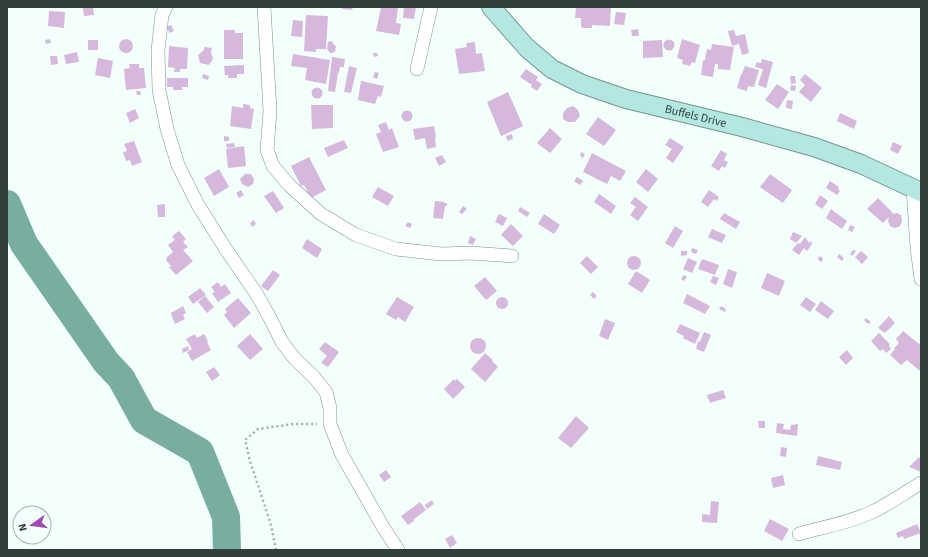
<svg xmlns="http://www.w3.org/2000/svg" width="928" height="557" viewBox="0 0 928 557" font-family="'Source Sans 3',sans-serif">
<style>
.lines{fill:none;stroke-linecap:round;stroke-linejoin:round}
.river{stroke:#78aea1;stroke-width:28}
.building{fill:#d6b8dc}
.street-casing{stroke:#77948d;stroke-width:14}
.secondary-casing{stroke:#77948d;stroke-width:20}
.path{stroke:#9faca8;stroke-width:2.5;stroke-dasharray:2 3;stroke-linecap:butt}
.street{stroke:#fff;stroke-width:13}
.secondary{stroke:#b2e8e1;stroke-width:18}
.labels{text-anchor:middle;stroke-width:3.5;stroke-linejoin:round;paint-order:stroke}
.street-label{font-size:12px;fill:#313e3b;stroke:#f2fffb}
</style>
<rect width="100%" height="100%" fill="#f2fffb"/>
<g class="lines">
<!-- river -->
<polyline class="river" points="7,204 24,244 106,362 121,378 144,420 200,452 226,517 227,550"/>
</g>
<!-- building -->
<g class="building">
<polygon points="83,7 93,7 94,15 84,16"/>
<polygon points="342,7 353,7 352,10 342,9"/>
<polygon points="381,7 398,7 396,23 401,24 399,35 376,31"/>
<polygon points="404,7 416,7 414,19 403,18"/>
<polygon points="576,7 611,7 610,26 592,25 592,28 582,28 581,25 581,18 575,18"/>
<polygon points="49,11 65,12 64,28 48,26"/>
<polygon points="616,12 626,13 624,25 614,24"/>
<polygon points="306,15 328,16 326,49 316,49 316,52 304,51"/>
<polygon points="293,20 303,21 302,37 291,36"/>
<polygon points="171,25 174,31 170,33 166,27"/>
<polygon points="638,29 639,36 632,36 631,30"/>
<polygon points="224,30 235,30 235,33 243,33 243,59 224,59"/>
<polygon points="734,30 736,36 745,34 749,53 742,55 739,44 732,46 728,31"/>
<polygon points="50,39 51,43 46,44 45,40"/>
<polygon points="682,39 700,45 695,63 692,62 690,66 682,64 683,60 677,58"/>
<circle cx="126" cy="46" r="7"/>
<circle cx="669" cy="45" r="5.5"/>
<rect x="88" y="40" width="10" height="10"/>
<polygon points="662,40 663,57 643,58 643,41"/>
<polygon points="332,41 334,45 336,46 335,52 330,53 327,49 328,42"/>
<polygon points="475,42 476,54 482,53 485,71 459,74 455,49 467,47 466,43"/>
<polygon points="712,44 734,47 730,70 718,69 718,64 715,64 713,77 701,75 703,60 705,60 707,49 711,50"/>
<polygon points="169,46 188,48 187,69 180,69 180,72 174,72 175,68 168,67"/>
<polygon points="204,47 212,48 211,52 213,59 209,65 200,63 198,55 204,50"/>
<polygon points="77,52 79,62 66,64 64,55"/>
<polygon points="373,53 377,53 378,56 374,57"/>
<polygon points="293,54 330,60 326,84 305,80 307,68 291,66"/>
<polygon points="50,56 57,56 58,64 51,65"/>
<polygon points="332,57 345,59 344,67 340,67 339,73 338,73 335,92 328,91"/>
<polygon points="98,58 113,61 110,78 95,75"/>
<polygon points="762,59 773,62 766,88 758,85 763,69 755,67 757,62 761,63"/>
<polygon points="129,64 139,64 139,68 144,68 146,88 126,90 124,69 130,68"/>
<polygon points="244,65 244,74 237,74 237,78 228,78 228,75 225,75 224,66"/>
<polygon points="349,66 357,68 351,93 344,92"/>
<polygon points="745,66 759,70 754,87 748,86 747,91 737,88 741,74 742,74"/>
<polygon points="526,69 538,77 536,80 542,84 537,91 531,87 532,85 520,77"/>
<polygon points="375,72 379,73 377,79 373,77"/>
<polygon points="203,74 209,76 208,80 202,78"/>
<polygon points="805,74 822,88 811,102 799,92 805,85 800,80"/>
<polygon points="790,76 795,76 796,83 791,84"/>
<polygon points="167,78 188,78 188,87 182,87 182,90 173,90 173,87 167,87"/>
<polygon points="361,81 384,86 381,97 378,96 375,104 358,100"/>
<polygon points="777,84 789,92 778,109 765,100"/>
<polygon points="791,85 796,86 795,91 790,90"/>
<circle cx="317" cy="93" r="5.5"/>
<polygon points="136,91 140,91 141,95 137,95"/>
<polygon points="508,92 523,126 501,136 487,102"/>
<polygon points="787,100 793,101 792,109 786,108"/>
<polygon points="243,104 250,105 250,108 254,109 251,129 230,126 232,106 243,108"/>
<polygon points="311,105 333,105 333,128 312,129"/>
<polygon points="573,106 578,110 580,116 575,122 568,122 563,119 563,113 567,108"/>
<polygon points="135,109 139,118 130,123 126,113"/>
<circle cx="407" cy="116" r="5.5"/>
<polygon points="840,113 857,121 854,129 837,121"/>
<polygon points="598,117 616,130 604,146 586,134"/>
<polygon points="386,122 389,130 392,128 399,147 383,152 376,134 381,132 378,125"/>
<polygon points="434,126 436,137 435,137 436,147 427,149 425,138 415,140 413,129"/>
<polygon points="550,128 562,139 550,153 537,143"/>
<polygon points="512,134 513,139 507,141 506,136"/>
<polygon points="224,136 229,137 229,141 224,141"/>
<polygon points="670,138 684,147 673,163 666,158 672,149 665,145"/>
<polygon points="344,140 348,148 328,157 324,148"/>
<polygon points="134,141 142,162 132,166 130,160 126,161 123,152 127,151 124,144"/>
<polygon points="893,142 902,146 898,154 890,150"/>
<polygon points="234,143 235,147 227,148 226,144"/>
<polygon points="244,146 246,166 228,168 226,149"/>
<polygon points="721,150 727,154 724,160 728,162 725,168 722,166 719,171 711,166"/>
<polygon points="581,152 585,154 583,158 580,156"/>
<polygon points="592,153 626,171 620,181 611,176 607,184 583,172"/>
<polygon points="442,155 446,162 439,166 435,158"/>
<polygon points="309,157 326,190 311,198 304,185 301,186 291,166"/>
<polygon points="219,169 229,187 214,196 204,178"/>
<polygon points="646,169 658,179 648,192 636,182"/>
<polygon points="245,174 251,174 254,179 253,184 248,187 242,184 240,179"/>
<polygon points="770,174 792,190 783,203 760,187"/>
<polygon points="577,177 583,181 580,185 574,181"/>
<polygon points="830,181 839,187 838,189 840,191 837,195 826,188"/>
<polygon points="378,187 394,196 388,206 372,197"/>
<polygon points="241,190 244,195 239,198 236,193"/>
<polygon points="709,190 719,197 717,201 714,199 708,207 701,202"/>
<polygon points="273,191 284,208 276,213 264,196"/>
<polygon points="599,194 616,206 611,214 594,202"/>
<polygon points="820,195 828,201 822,209 815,204"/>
<polygon points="635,197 648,207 638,221 630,215 636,207 630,203"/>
<polygon points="878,198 893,213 892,214 897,213 901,215 902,222 900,226 895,228 890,226 888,221 889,217 883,223 867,209"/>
<polygon points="435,201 444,202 444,203 447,203 447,206 445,206 443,219 433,218"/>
<polygon points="165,204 165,217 158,217 157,205"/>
<polygon points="463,206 467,209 462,214 459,212"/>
<polygon points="520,207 530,213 527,217 518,211"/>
<polygon points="831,209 847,221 842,229 826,218"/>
<polygon points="724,213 740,222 736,229 720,219"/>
<polygon points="499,214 507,218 503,226 495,222"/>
<polygon points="544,214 560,225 554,234 538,224"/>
<polygon points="254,220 256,224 252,227 250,223"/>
<polygon points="408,222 412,224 410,228 405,226"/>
<polygon points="511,224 523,236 513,246 501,235"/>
<polygon points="850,225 855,227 852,232 848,230"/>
<polygon points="675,226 683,231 673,248 665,243"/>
<polygon points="712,229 726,235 722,243 708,237"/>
<polygon points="179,231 186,239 183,242 188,247 183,250 193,261 176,275 169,267 171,266 166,260 167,259 166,258 173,252 168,245 175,240 172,236"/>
<polygon points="793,232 802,236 796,243 790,239"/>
<polygon points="470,236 476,239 473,245 468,243"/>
<polygon points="805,237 809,243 811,241 812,244 807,251 804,248 799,255 792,250 798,243 800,244"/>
<polygon points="307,239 322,249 317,258 302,248"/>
<polygon points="692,248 698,250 696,254 691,252"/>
<polygon points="853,250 856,251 852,256 850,254"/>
<polygon points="681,251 687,251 687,255 681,256"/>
<polygon points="861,251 868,257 862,264 855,257"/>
<polygon points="839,254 844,258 842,261 837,257"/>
<circle cx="634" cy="263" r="7"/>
<polygon points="587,256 598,267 591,274 580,263"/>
<polygon points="819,256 823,258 822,262 818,260"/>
<polygon points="688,258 697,262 692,273 683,269"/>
<polygon points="702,259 719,265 715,275 698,269"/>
<polygon points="728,269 737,272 732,288 723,284"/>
<polygon points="273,270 280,275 268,291 261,286"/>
<polygon points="636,271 650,280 642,293 628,284"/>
<polygon points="767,273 785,281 779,296 761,288"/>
<polygon points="684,275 687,277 684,281 681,279"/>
<polygon points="713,276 719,278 716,285 710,282"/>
<polygon points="485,277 497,291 486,300 474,286"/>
<polygon points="218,282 221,287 225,284 231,293 218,302 212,293 215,292 211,287"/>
<polygon points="200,288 206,295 193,304 188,297"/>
<polygon points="593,292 597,296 594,299 590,295"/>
<polygon points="687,294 710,306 705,314 683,303"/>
<polygon points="205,296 214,307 207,313 198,302"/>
<polygon points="397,297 414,307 405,322 398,317 396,320 386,314"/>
<polygon points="806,297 816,304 810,312 800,305"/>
<circle cx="502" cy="303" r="6"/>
<polygon points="238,298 251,313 234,328 224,315 227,312 225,309"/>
<polygon points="821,301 834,311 828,319 815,310"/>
<polygon points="183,306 186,313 183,315 185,319 175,324 171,314 171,313"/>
<polygon points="721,306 726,309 725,312 719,309"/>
<polygon points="889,316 895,323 885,333 878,328"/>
<polygon points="866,318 871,322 868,324 864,320"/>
<polygon points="605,319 615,323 608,340 599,336"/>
<polygon points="680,324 700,333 695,344 683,338 684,336 676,332"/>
<polygon points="903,331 919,344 921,342 921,370 920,371 907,360 901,365 890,355 895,349 894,348 899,343 896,339"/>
<polygon points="704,332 711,335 704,352 696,349 698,341 700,342"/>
<polygon points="879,333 890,344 889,345 891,349 886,353 883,349 880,351 871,341"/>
<polygon points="195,334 197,338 204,334 208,341 207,342 211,350 192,361 187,352 192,349 186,339"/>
<polygon points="250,334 263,349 250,360 237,346"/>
<circle cx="478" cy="346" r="8"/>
<polygon points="325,342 339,352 328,367 321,363 327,356 319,349"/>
<polygon points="188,346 189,350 183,353 182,349"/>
<polygon points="847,350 853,358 846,365 839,357"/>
<polygon points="485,353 493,360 492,361 498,367 485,382 471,369"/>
<polygon points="214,367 220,375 212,381 206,372"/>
<polygon points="454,379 455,381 457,379 465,387 453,399 444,389"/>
<polygon points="723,390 726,398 710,403 707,395"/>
<polygon points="576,416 589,428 571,448 558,438"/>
<polygon points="758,421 765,421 765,428 759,428"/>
<polygon points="777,423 784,424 783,429 790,430 791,425 798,424 797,436 776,433"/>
<polygon points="781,447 787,448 786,457 780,456"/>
<polygon points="818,456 842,462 840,470 816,465"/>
<polygon points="919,457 921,459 921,472 909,467"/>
<polygon points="386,470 391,477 384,482 379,475"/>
<polygon points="783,475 785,485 773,488 771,478"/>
<polygon points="432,500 434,504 427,509 425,505"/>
<polygon points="711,501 719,502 717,523 702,522 702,514 710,515"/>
<polygon points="420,502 426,510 413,520 414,521 408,525 401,516"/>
<polygon points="770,519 789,529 782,541 764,531"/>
<polygon points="917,524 921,533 904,539 903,536 898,538 896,533"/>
<polygon points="452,535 457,543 450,548 445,539"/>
</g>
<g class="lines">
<defs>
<g id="street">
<polyline points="166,7 162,15 158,50 159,90 167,129 178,165 198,205 227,251 256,293 269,316 282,342 295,359 314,377 326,392 330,408 330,424 342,455 383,527 398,550"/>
<polyline points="264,7 270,111 267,150 273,166 289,185 321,214 356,235 396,249 441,254 470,253 512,256"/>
<polyline points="417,69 431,7"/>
<polyline points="913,188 917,248 921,279"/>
<path d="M 799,534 C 823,527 848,523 870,513 C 888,505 904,493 921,483"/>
</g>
<g id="secondary">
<path id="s1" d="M 491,7 L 527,48 L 552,69 L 582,84 L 626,99 L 742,127 L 814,147 L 861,164 L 921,192"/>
</g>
</defs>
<!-- street casing -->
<use href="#street" class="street-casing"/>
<!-- secondary casing -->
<use href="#secondary" class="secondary-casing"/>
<!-- path -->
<polyline class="path" points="276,550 271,525 250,461 245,440 258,429 293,424 317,424"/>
<!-- street -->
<use href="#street" class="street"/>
<!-- secondary -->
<use href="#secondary" class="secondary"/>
</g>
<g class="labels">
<!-- street labels -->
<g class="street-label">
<text dy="4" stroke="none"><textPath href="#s1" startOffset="239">Buffels Drive</textPath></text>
</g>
</g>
<!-- border -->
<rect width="928" height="557" fill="none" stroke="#313e3b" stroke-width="16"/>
<!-- north arrow -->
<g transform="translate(32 525) rotate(256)"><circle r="19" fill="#f2fffb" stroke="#a5b2ae"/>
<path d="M0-3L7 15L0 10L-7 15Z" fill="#a248b4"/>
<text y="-6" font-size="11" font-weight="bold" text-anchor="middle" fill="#313e3b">N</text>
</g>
</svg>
